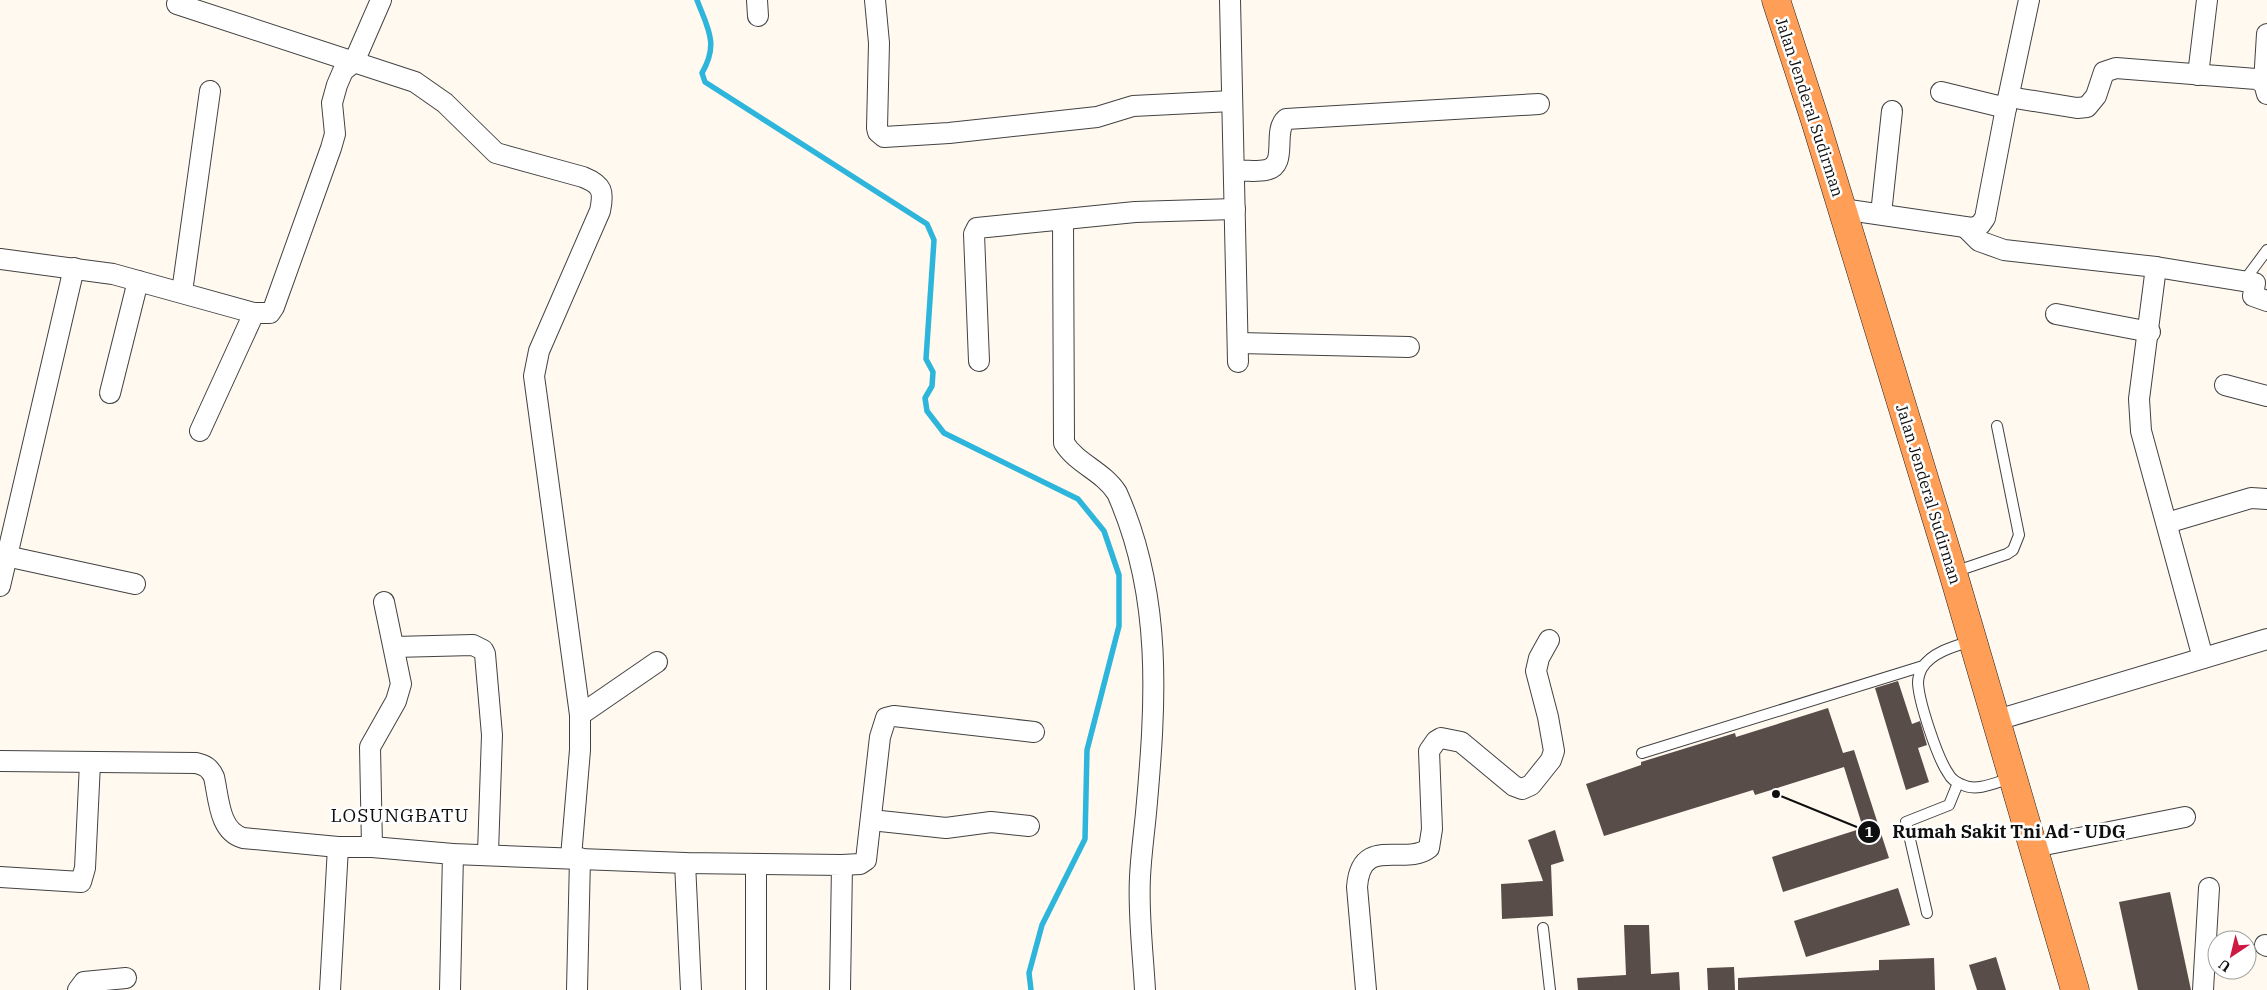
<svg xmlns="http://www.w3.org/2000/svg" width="2267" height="990" viewBox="0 0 2267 990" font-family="'IBM Plex Serif',serif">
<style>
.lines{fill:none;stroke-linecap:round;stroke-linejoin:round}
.stream{stroke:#2eb5db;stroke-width:5.5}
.building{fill:#594d4a}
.service-casing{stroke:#424242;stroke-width:12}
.minor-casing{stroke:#424242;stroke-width:22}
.trunk-casing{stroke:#202020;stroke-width:29}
.service{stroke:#fff;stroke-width:10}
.minor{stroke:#fff;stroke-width:20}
.trunk{stroke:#ff9e57;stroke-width:28}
.labels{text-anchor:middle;stroke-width:5;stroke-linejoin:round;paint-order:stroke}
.street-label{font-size:16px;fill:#0f0f0f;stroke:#fff}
.quarter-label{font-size:19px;letter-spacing:1px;fill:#0f0f0f;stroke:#fff}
.leader{fill:none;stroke:#0f0f0f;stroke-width:2}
.callout-dot{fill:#0f0f0f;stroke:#fff;stroke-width:2}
.mark-label{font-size:15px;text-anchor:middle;font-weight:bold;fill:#fff}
.callout-label{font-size:18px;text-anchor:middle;font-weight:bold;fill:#0f0f0f;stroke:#fff;stroke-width:5;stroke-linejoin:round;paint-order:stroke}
</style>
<rect width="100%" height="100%" fill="#fff9f0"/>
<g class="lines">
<!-- stream -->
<path class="stream" d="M 697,0 C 708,29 719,44 702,73 L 705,82 L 927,224 L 934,240 L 926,359 L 933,372 L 932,386 L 925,398 L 927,411 L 944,433 L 1078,499 L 1104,531 L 1119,575 L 1119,626 L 1087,750 L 1085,839 L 1042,925 L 1029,973 L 1031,990"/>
</g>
<!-- building -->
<g class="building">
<polygon points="1898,681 1912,724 1920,721 1927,745 1918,748 1929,782 1906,790 1875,688"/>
<polygon points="1828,708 1843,753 1854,750 1889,858 1783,892 1772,857 1863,828 1844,767 1755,795 1753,790 1604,836 1586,784 1641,765 1641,762 1735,733 1736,737"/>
<polygon points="1555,830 1564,861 1551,865 1553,916 1502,919 1501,884 1543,881 1528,840"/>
<polygon points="1898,888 1910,925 1806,957 1794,921"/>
<polygon points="2170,892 2191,990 2138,990 2119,902"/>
<polygon points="1624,925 1649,925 1651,974 1679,972 1680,990 1578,990 1577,978 1626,975"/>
<polygon points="1996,957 2006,990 1977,990 1969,965"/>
<polygon points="1934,958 1935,990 1738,990 1738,978 1879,970 1879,960"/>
<polygon points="1734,967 1735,990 1708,990 1707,968"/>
</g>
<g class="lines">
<defs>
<g id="service">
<polyline points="2244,281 2267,250"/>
<polyline points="1954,572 2007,554 2013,550 2019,535 1997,426"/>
<path d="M 1972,641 C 1955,646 1932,652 1922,668 C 1920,672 1918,678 1918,683 C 1919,702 1937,757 1948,773 C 1951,779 1957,783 1963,785 C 1977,792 1997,782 2011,778"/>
<polyline points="1642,753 1923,666"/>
<polyline points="1927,913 1906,822 1949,805 1958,783"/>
<polyline points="1543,928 1550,990"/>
</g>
<g id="minor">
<polyline points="757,0 758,16"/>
<polyline points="875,0 879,43 877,128 878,132 884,137 949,133 1097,117 1133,106 1232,101"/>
<polyline points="1230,0 1238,362"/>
<path d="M 177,4 L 415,82 L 445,103 L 496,153 L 583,177 C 603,185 604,192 600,211 L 539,351 L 534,376 L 580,715 L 580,750 L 571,857"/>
<polyline points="2198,75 2207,0"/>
<polyline points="2264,83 2267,34"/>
<polyline points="1941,92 2006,108 2029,0"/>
<polyline points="2009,97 2077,108 2087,107 2096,96 2104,72 2116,68 2256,79 2264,83 2267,94"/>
<path d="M 1235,171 C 1245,170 1256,172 1266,170 C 1289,166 1272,131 1286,119 L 1539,104"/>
<polyline points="1842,209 1972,228 1980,225 1985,218 2006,108"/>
<polyline points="1881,214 1892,111"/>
<path d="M 1063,220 L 1064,443 C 1077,464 1103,471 1117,493 C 1163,596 1156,703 1146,813 C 1144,834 1141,855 1140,877 C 1138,914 1143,953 1145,990"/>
<polyline points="1966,228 1979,241 2004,250 2156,267 2255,283 2253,296 2267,301"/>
<polyline points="0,259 113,274 254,313 270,313 274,307 331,148 335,134 332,103 337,85 343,71 354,62 381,0"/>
<polyline points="2156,267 2139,399 2141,431 2203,658"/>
<polyline points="182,292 210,91"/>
<polyline points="2056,314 2150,332"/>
<polyline points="1238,343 1409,347"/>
<polyline points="979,361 974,234 977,228 1135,212 1235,209"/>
<polyline points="2225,385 2267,396"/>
<polyline points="110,393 138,281"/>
<polyline points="200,431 254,313"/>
<polyline points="2167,523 2251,498 2267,499"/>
<polyline points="6,556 135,584"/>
<polyline points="0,586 74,268"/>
<polyline points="394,647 473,645 483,650 485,654 492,735 488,853"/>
<polyline points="580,715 657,662"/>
<polyline points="1997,720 2267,639"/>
<path d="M 0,761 L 196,763 C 205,765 210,768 214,777 C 219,799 219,831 243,838 L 338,847 L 372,847 L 453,854 L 685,863 L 842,865 L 840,990"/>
<polyline points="871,820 946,828 991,822 1029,826"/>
<polyline points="372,847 370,747 396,701 401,684 384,602"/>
<polyline points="2034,847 2185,817"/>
<polyline points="685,863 691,990"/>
<polyline points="842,865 860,864 866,860 880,737 886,718 894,716 1034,732"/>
<polyline points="0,877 81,882 85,868 90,763"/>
<polyline points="2265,945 2267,946"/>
<polyline points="78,990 84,982 126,978"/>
<polyline points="330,990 338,847"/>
<polyline points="450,990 453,854"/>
<polyline points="577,990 580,858"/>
<polyline points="756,990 756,864"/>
<path d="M 1366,990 L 1357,887 C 1361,834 1405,867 1429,848 L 1432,829 L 1429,751 L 1436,741 L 1441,738 L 1461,742 L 1514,786 L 1522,789 L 1531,785 L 1551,760 L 1554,751 L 1548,717 L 1536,671 L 1539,658 L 1549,640"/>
<polyline points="2203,990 2209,888"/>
</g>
<polyline id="trunk" points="1776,0 1815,120 1953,573 2075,990"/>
</defs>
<!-- service casing -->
<use href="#service" class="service-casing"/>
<!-- minor casing -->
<use href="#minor" class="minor-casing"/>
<!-- trunk casing -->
<use href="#trunk" class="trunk-casing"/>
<!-- service -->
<use href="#service" class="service"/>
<!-- minor -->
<use href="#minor" class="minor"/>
<!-- trunk -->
<use href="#trunk" class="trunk"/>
</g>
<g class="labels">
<!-- street labels -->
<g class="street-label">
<text transform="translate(1810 107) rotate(72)" y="6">Jalan Jenderal Sudirman</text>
<text transform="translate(1929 494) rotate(73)" y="6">Jalan Jenderal Sudirman</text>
</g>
<!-- quarter labels -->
<g class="quarter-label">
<text x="400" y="822">LOSUNGBATU</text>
</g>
</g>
<!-- callouts -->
<path class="leader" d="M1776 794L1869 832"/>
<g class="callout-dot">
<circle cx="1776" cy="794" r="5"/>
<circle cx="1869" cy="832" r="12"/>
</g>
<g class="mark-label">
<text x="1869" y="837">1</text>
</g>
<g class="callout-label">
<text x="2009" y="838">Rumah Sakit Tni Ad - UDG</text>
</g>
<!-- north arrow -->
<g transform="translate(2232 955) rotate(215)"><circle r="24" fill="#ffffff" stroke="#9f9f9f"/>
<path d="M0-4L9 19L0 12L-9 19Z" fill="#ce1741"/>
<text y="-8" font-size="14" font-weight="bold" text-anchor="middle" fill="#0f0f0f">U</text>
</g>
</svg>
